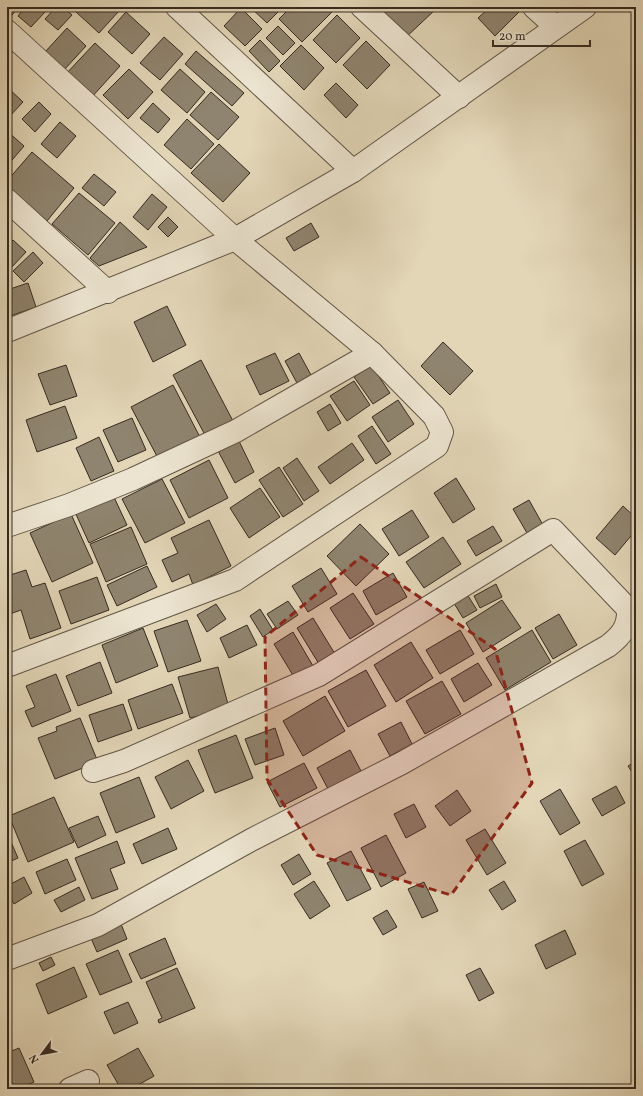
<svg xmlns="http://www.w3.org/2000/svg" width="643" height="1096" viewBox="0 0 643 1096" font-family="Vollkorn,serif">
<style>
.building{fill:#8f846f;stroke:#362b20}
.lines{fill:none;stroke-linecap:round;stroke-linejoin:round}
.street-casing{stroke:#615646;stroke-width:24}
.street{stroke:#ece4d0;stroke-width:22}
.marked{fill:#8f2418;fill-opacity:0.2;stroke:#8f2418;stroke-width:3;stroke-dasharray:8 5;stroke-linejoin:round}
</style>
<rect width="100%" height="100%" fill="#e2d6b7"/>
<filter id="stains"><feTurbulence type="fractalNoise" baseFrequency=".005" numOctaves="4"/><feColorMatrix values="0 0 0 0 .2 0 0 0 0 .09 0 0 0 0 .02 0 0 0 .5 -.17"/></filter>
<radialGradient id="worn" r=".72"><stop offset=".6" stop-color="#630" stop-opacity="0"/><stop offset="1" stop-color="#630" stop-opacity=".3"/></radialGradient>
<!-- building -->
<g class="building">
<polygon points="7,7 19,7 12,15 7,11"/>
<polygon points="25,7 39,7 45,12 31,27 18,16"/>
<polygon points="56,7 63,7 72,15 58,30 45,19"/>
<polygon points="81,7 115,7 119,11 99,33 76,12"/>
<polygon points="250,7 283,7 267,23"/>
<polygon points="291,7 337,7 302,42 279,19"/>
<polygon points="379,7 434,7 436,9 403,40 375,11"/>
<polygon points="490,7 522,7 523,8 495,36 478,18"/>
<polygon points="241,8 262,29 245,46 224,26"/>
<polygon points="126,12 150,34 132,54 108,32"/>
<polygon points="337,15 360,38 336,63 313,40"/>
<polygon points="278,26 295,43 283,55 266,38"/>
<polygon points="67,28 86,46 64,70 45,52"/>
<polygon points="164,37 183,54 160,80 140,63"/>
<polygon points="260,40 280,61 269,72 249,51"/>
<polygon points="366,41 390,65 367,89 343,65"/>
<polygon points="95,43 120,66 90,99 65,75"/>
<polygon points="301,45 324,68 304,90 280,66"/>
<polygon points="196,51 244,93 232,106 185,64"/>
<polygon points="129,69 153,92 128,119 103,95"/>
<polygon points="180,69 205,92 187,113 161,90"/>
<polygon points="336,83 358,105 346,118 324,95"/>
<polygon points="7,87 23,102 7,119"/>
<polygon points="211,92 239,117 218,140 190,115"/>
<polygon points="39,102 51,114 35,132 22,119"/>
<polygon points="153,103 170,119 158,133 140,118"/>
<polygon points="187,119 214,144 191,169 164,145"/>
<polygon points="60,122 76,136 57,158 41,144"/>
<polygon points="7,131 24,146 7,166"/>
<polygon points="219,144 250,173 223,202 191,173"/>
<polygon points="32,152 74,188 47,221 7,187 7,181"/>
<polygon points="94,174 116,192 104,206 82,188"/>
<polygon points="79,193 115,223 88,255 52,224"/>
<polygon points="152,194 167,207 148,230 133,217"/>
<polygon points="168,217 178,227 168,237 158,227"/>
<polygon points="120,222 147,247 99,266 90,258"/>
<polygon points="311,223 319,237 294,251 286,238"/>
<polygon points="13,240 26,252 11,268 7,264 7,246"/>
<polygon points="33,252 43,263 24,282 13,271"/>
<polygon points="28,283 36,307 7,317 7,290"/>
<polygon points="167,306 186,345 153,362 134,322"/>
<polygon points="443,342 473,371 450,395 421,366"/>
<polygon points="275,353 289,381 260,395 246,366"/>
<polygon points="299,353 311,375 297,383 285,361"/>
<polygon points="201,360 233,421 205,435 173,375"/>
<polygon points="66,365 77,396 50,405 38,374"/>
<polygon points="371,365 390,393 373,404 354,377"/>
<polygon points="354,381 370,405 347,421 330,396"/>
<polygon points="173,385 202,441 160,462 131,407"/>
<polygon points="398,400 414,424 388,442 372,417"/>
<polygon points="330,404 341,423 328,431 317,412"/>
<polygon points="65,406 77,438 37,452 26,420"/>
<polygon points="132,418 146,450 118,462 103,430"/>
<polygon points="372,426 391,454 376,464 358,436"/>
<polygon points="99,437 114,471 91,481 76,448"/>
<polygon points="238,439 254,472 235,483 217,449"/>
<polygon points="352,443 364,460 330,484 318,467"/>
<polygon points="297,458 319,491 304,501 283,468"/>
<polygon points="209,460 228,498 189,518 170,480"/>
<polygon points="279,467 303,504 283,517 259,480"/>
<polygon points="456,478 475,509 453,523 434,493"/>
<polygon points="162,479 185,523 145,543 122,499"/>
<polygon points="260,488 280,517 249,538 230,508"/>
<polygon points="113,495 127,525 89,543 75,512"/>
<polygon points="529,500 543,525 527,533 513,509"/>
<polygon points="623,506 636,518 636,530 615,555 596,538"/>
<polygon points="412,510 429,537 399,556 382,529"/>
<polygon points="71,514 93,563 52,582 30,533"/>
<polygon points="209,520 231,566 193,585 189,574 172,582 162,560 178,553 171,538"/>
<polygon points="360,524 389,554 356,586 327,556"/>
<polygon points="493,526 502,541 476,556 467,541"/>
<polygon points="131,527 147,564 106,582 90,544"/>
<polygon points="443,537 461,564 424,588 406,562"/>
<polygon points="147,566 157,587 117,606 107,585"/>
<polygon points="321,568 337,594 308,612 292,586"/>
<polygon points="26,570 32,587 45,583 61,628 30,639 21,610 7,615 7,576"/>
<polygon points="393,573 407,597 376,615 363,591"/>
<polygon points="97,577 109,610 71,624 59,591"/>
<polygon points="496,584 502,597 480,608 474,596"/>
<polygon points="465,591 477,610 463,618 452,600"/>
<polygon points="353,593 374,624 350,639 330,608"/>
<polygon points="502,600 521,628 483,652 466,623"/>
<polygon points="288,601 298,615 277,629 267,614"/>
<polygon points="216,604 226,619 207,632 197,615"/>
<polygon points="260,609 273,630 263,637 250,616"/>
<polygon points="559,614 577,645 553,659 535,628"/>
<polygon points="313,618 335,654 319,664 297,628"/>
<polygon points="187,620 201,661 168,672 154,631"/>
<polygon points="247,625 257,645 229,658 220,638"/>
<polygon points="143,628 158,666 116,683 102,645"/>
<polygon points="460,630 474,654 440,674 426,650"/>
<polygon points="532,630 551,662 505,690 486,658"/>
<polygon points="293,632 313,666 294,677 274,644"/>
<polygon points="411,642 433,678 396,702 374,665"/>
<polygon points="100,662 112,693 78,706 66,676"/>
<polygon points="478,663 492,685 464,702 451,679"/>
<polygon points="218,667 229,708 190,718 178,677"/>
<polygon points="366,670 386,706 348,727 328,691"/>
<polygon points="56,674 71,711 32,727 25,711 35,707 26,686"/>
<polygon points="442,681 461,714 425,734 406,701"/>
<polygon points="172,684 183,713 138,729 128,700"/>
<polygon points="325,696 345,731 303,756 283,721"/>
<polygon points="123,704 132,730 98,742 89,715"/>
<polygon points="80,718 98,762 55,779 38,738 57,731 56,727"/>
<polygon points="401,722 412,744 390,756 378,734"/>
<polygon points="275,728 284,755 255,765 245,739"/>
<polygon points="236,735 253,778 215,793 198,750"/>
<polygon points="350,750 361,771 328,789 317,768"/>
<polygon points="188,760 204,791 171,809 155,777"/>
<polygon points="636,761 636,778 628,766"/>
<polygon points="304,763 317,788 280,807 267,782"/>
<polygon points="139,777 155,817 116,833 100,793"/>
<polygon points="616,786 625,803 602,816 592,799"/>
<polygon points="560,789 580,823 560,835 540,801"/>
<polygon points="457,790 471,811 450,826 435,806"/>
<polygon points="54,797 74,842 28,862 9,816"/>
<polygon points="414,804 426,827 406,838 394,814"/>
<polygon points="98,816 106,835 78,848 69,828"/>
<polygon points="168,828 177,849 142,864 133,844"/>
<polygon points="485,829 506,863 487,875 466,840"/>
<polygon points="7,833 18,858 7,863"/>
<polygon points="386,835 406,873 381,887 361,848"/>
<polygon points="585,840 604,874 582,886 564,851"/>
<polygon points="117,841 125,863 110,869 118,889 92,899 75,858"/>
<polygon points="351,851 371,889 347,901 327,863"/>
<polygon points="299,854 311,874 293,885 281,865"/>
<polygon points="67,859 76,880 45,894 36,872"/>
<polygon points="24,877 32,893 14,904 7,892 7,886"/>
<polygon points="314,881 330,906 310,919 294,894"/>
<polygon points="504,881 516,901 502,910 489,890"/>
<polygon points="424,882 438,911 422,918 408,889"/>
<polygon points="79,887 85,900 61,912 54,900"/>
<polygon points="387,910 397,927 383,935 373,918"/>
<polygon points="121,924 127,939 97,952 90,936"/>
<polygon points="565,930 576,954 546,969 535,945"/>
<polygon points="165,938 176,964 141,979 129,954"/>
<polygon points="118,950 132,982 100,995 86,964"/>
<polygon points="51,957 55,965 43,971 39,963"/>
<polygon points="74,967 87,997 48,1014 36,984"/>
<polygon points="177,968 195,1008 159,1023 158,1020 162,1018 146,982"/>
<polygon points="480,968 494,993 479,1001 466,975"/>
<polygon points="128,1002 138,1023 114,1034 104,1012"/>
<polygon points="19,1048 34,1082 18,1089 7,1089 7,1053"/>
<polygon points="138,1048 154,1076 131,1089 121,1089 107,1065"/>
</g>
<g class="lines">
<defs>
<g id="street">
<polyline points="177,7 353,171"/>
<polyline points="362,7 459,97"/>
<polyline points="534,7 556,27"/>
<polyline points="7,31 235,239 372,353 434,416 442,432 437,446 235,580 7,666"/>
<polyline points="7,200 108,292"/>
<polyline points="7,331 235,239 353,171 585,7"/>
<polyline points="7,526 69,505 133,479 236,431 372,353"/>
<path d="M 7,959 L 98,925 L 251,840 L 402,763 L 608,646 C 621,636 629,627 628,609 L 553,530 L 319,675 L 124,761 L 93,771"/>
<polyline points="70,1089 88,1081"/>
</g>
</defs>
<!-- street casing -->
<use href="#street" class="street-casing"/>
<!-- street -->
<use href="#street" class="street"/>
</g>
<!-- marked area -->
<path class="marked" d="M 361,557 L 495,649 L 532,783 L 451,895 L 317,855 L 267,779 L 265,637 Z"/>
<!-- margin -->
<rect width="643" height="1096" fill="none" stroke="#e2d6b7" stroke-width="24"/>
<rect x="8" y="8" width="627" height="1080" fill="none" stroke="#362b20" stroke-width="2"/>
<rect x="12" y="12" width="619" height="1072" fill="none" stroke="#362b20"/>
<!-- north arrow -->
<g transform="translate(42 1054) rotate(238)" stroke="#ece4d0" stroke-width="3" paint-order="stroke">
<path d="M0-3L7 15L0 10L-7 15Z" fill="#362b20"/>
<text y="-6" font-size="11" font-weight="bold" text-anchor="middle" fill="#362b20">N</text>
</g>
<!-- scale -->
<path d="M493 40v6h97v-6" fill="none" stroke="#362b20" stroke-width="2"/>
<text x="499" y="40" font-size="12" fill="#362b20" stroke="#ece4d0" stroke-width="3" paint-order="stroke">20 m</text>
<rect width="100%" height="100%" filter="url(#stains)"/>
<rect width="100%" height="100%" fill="url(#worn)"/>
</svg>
